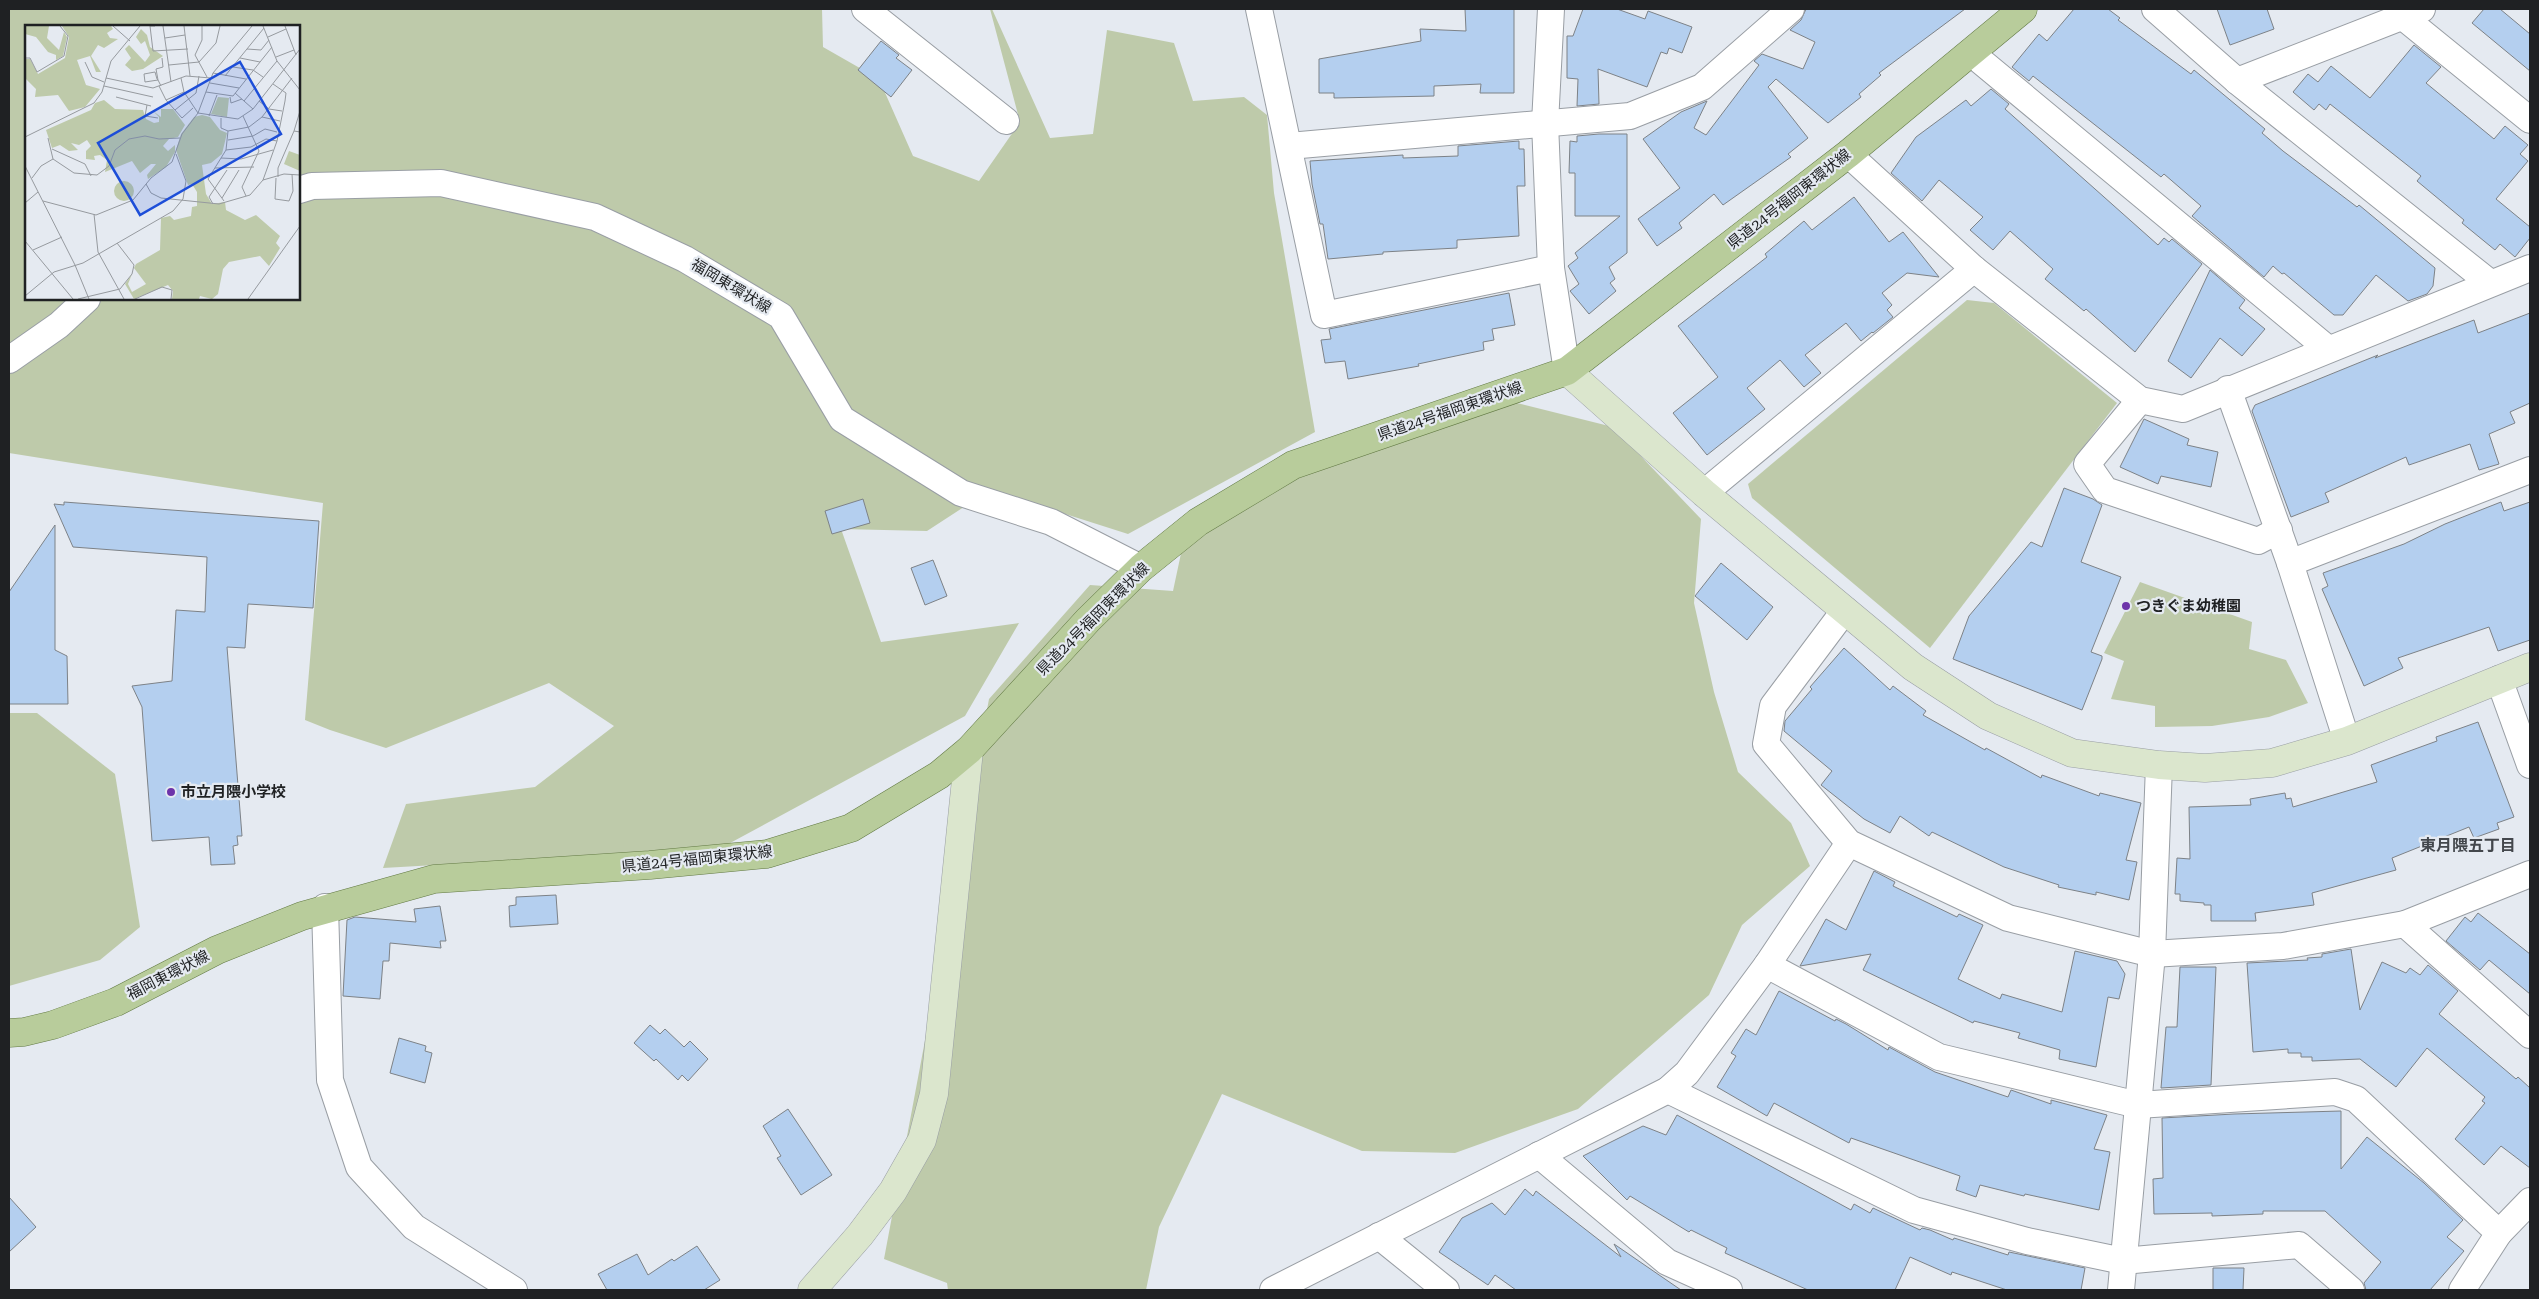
<svg xmlns="http://www.w3.org/2000/svg" width="2539" height="1299" viewBox="0 0 2539 1299" font-family="'Roboto Serif','Noto Sans JP',serif">
<style>
.green{fill:#becaaa;fill-rule:evenodd}
.building{fill:#b4cfef;stroke:#7d8287}
.lines{fill:none;stroke-linecap:round;stroke-linejoin:round}
.street-casing{stroke:#999ea4;stroke-width:28}
.secondary-casing{stroke:#999ea4;stroke-width:29}
.primary-casing{stroke:#637a45;stroke-width:29}
.street{stroke:#fff;stroke-width:26}
.secondary{stroke:#dbe6cd;stroke-width:28}
.primary{stroke:#b8cc9b;stroke-width:28}
.poi-dot{fill:#6d34aa;stroke:#e5eaf1;stroke-width:2}
.labels{text-anchor:middle;stroke-width:4.5;stroke-linejoin:round;paint-order:stroke}
.street-label{font-size:15px;fill:#1f2123;stroke:#e5eaf1}
.poi-label{font-size:15px;font-weight:bold;fill:#1f2123;stroke:#e5eaf1;text-anchor:start}
.neighbourhood-label{font-size:16px;font-weight:bold;fill:#43474c;stroke:#e5eaf1}
.inset-road{fill:none;stroke:#969a9f;stroke-width:1}
.view{fill:#1d4ed8;fill-opacity:0.15;stroke:#1d4ed8;stroke-width:2.5}
.inset-edge{fill:none;stroke:#1f2123;stroke-width:2.5}
</style>
<rect width="100%" height="100%" fill="#e5eaf1"/>
<!-- green -->
<g class="green">
<path d="M 9,9 L 822,9 L 823,47 L 879,79 L 913,156 L 979,181 L 1020,122 L 990,9 L 992,9 L 1050,138 L 1093,134 L 1107,30 L 1174,43 L 1193,101 L 1244,97 L 1267,115 L 1274,193 L 1315,432 L 1128,534 L 990,490 L 927,531 L 841,529 L 881,642 L 1019,623 L 965,716 L 719,849 L 383,868 L 406,804 L 535,787 L 614,726 L 549,683 L 386,748 L 330,730 L 305,720 L 323,503 L 9,453 ZM 26,26 L 299,26 L 299,299 L 26,299 Z"/>
<polygon points="1967,300 1994,303 2117,403 1930,648 1752,498 1748,484"/>
<polygon points="1485,395 1613,427 1701,519 1694,603 1714,692 1738,772 1791,823 1810,866 1742,925 1709,995 1578,1109 1455,1153 1362,1151 1222,1094 1159,1227 1146,1290 948,1290 947,1283 884,1259 989,699 1090,585 1173,591 1189,516"/>
<polygon points="2140,582 2252,622 2249,649 2286,660 2308,703 2269,717 2212,726 2155,727 2155,706 2111,699 2124,661 2104,653"/>
<polygon points="9,713 37,713 115,774 140,927 100,960 9,986"/>
</g>
<!-- building -->
<g class="building">
<polygon points="1465,9 1514,9 1514,93 1480,93 1481,84 1434,86 1434,96 1334,98 1334,93 1319,93 1319,59 1421,41 1420,29 1466,31"/>
<polygon points="1583,9 1617,9 1645,19 1648,11 1692,27 1682,53 1669,48 1667,54 1661,52 1647,87 1598,69 1599,104 1577,106 1578,79 1567,78 1567,36 1573,36"/>
<polygon points="1806,9 1965,9 1879,73 1881,75 1859,94 1861,97 1828,123 1776,79 1768,87 1808,138 1788,154 1791,157 1723,205 1714,194 1679,223 1682,228 1657,246 1638,219 1680,188 1643,139 1681,112 1707,101 1694,128 1706,135 1759,65 1754,61 1762,54 1803,69 1815,42 1790,30 1801,20"/>
<polygon points="2074,9 2108,9 2120,18 2118,20 2191,74 2194,70 2265,129 2262,133 2283,151 2357,207 2359,205 2435,268 2433,286 2427,294 2408,301 2376,275 2343,315 2334,315 2284,273 2282,274 2273,266 2264,277 2192,216 2201,206 2164,174 2161,177 2033,76 2029,81 2012,67 2039,34 2047,41"/>
<polygon points="2217,9 2267,9 2274,29 2230,45"/>
<polygon points="2484,9 2500,9 2530,34 2530,71 2472,23"/>
<polygon points="881,41 899,55 896,58 912,70 891,97 858,70"/>
<polygon points="2414,45 2441,67 2426,83 2494,139 2505,126 2528,145 2520,154 2528,161 2496,199 2530,227 2530,238 2515,257 2500,244 2495,250 2462,223 2464,220 2417,181 2421,176 2330,104 2326,110 2319,104 2314,110 2293,92 2308,74 2318,82 2331,66 2370,98"/>
<polygon points="1991,89 2009,104 2005,109 2158,245 2164,238 2169,242 2172,239 2202,264 2135,352 2086,309 2084,311 2045,279 2053,269 2010,231 1993,250 1970,230 1983,217 1939,180 1922,201 1891,173 1916,137 1966,100 1971,106"/>
<polygon points="1599,134 1627,134 1627,253 1609,267 1615,279 1610,283 1616,291 1589,314 1570,291 1579,284 1568,266 1578,258 1575,253 1620,216 1575,216 1575,173 1569,173 1570,141 1577,142 1577,136"/>
<polygon points="1519,141 1519,149 1524,149 1525,186 1517,186 1519,236 1457,240 1457,248 1383,252 1383,254 1328,259 1323,224 1320,224 1312,184 1310,161 1403,155 1403,158 1458,156 1458,146"/>
<polygon points="1854,197 1889,242 1903,232 1939,277 1907,273 1882,293 1892,305 1887,310 1893,317 1873,333 1872,332 1861,341 1846,323 1805,355 1821,373 1804,387 1780,360 1747,388 1765,409 1707,455 1673,413 1718,377 1678,326 1767,257 1765,254 1804,221 1812,230"/>
<polygon points="2210,270 2245,300 2239,308 2265,329 2242,356 2220,338 2191,378 2168,361"/>
<polygon points="1509,293 1515,325 1492,329 1494,340 1483,342 1484,350 1418,364 1419,366 1348,379 1345,361 1325,363 1321,340 1331,339 1329,329"/>
<polygon points="2530,313 2530,403 2510,412 2515,423 2489,434 2499,464 2479,470 2470,444 2409,465 2406,457 2325,493 2329,502 2291,517 2252,411 2255,405 2378,355 2375,358 2474,320 2478,333"/>
<polygon points="2144,419 2189,439 2187,445 2218,452 2211,487 2161,476 2158,484 2120,467"/>
<polygon points="2064,488 2093,499 2102,505 2081,562 2121,577 2091,652 2102,656 2102,659 2082,710 1953,659 1969,616 2031,542 2042,547"/>
<polygon points="863,499 870,523 832,534 825,511"/>
<polygon points="64,502 319,521 313,608 248,604 245,648 227,647 242,836 237,836 238,845 233,846 235,864 211,865 209,837 152,841 142,707 132,686 172,681 176,610 205,612 207,557 73,547 54,504 64,505"/>
<polygon points="2501,502 2504,511 2530,502 2530,640 2498,651 2489,627 2398,658 2403,668 2364,686 2322,589 2328,586 2323,573 2404,544 2445,524"/>
<polygon points="55,525 55,650 67,656 68,704 9,704 9,592"/>
<polygon points="933,560 947,596 925,605 911,568"/>
<polygon points="1721,563 1773,607 1747,640 1695,596"/>
<polygon points="1844,648 1890,690 1893,686 1926,711 1923,715 1985,750 1986,748 2041,778 2042,775 2099,796 2100,793 2141,803 2126,860 2137,862 2129,900 2096,892 2096,895 2058,887 2059,885 2004,867 1932,832 1929,836 1900,816 1890,833 1864,819 1821,785 1832,771 1784,731 1785,721 1812,689 1810,687"/>
<polygon points="2478,722 2514,817 2497,823 2499,829 2474,838 2469,827 2392,858 2396,870 2312,893 2314,905 2255,913 2256,921 2211,921 2211,905 2204,905 2204,903 2180,901 2180,894 2175,894 2177,858 2190,859 2189,807 2251,805 2250,799 2285,793 2286,799 2291,798 2293,807 2377,782 2371,765 2437,741 2436,737"/>
<polygon points="1874,871 1895,882 1893,886 1957,917 1959,914 1983,925 1958,979 2000,999 2002,994 2062,1012 2075,951 2117,961 2125,974 2119,999 2108,997 2096,1067 2059,1059 2060,1050 2018,1038 2020,1033 1974,1021 1973,1023 1863,970 1871,954 1800,966 1826,919 1846,930"/>
<polygon points="556,895 558,924 510,927 509,906 516,905 516,897"/>
<polygon points="440,906 446,941 440,941 441,948 390,943 389,961 383,961 380,999 343,996 347,920 355,917 416,922 414,909"/>
<polygon points="2478,913 2530,954 2530,994 2489,960 2480,970 2446,941 2465,917 2471,922"/>
<polygon points="2351,949 2360,1010 2382,962 2406,973 2410,968 2420,975 2428,965 2458,991 2439,1014 2516,1079 2518,1077 2530,1088 2530,1168 2501,1146 2484,1165 2455,1139 2485,1103 2482,1101 2485,1097 2427,1048 2396,1087 2360,1059 2312,1061 2312,1057 2301,1057 2301,1053 2288,1053 2288,1049 2253,1052 2247,963 2308,960 2307,958 2322,957 2322,954"/>
<polygon points="2180,967 2216,967 2211,1085 2161,1088 2166,1027 2177,1027"/>
<polygon points="1779,991 1835,1021 1836,1019 1846,1024 1888,1050 1889,1047 1935,1072 2008,1097 2011,1090 2051,1104 2051,1100 2107,1115 2094,1149 2110,1152 2099,1210 2025,1194 2024,1196 1980,1185 1976,1197 1956,1190 1960,1176 1851,1138 1849,1143 1774,1103 1767,1116 1717,1087 1736,1056 1731,1053 1746,1029 1756,1035"/>
<polygon points="650,1025 660,1034 665,1029 684,1047 690,1041 708,1059 688,1081 682,1075 678,1080 656,1059 654,1061 634,1043"/>
<polygon points="399,1038 426,1046 425,1051 432,1053 425,1083 390,1073"/>
<polygon points="788,1109 832,1175 801,1195 777,1158 781,1156 763,1126"/>
<polygon points="2341,1111 2341,1169 2367,1137 2424,1183 2463,1220 2447,1237 2464,1251 2430,1290 2366,1290 2364,1283 2381,1262 2325,1211 2263,1211 2263,1214 2212,1216 2212,1213 2154,1214 2153,1179 2163,1178 2162,1118 2234,1114"/>
<polygon points="1677,1115 1851,1210 1854,1204 1870,1213 1873,1208 1920,1230 1922,1228 1930,1230 1953,1240 1954,1238 2008,1255 2009,1252 2085,1268 2081,1290 2007,1290 1952,1272 1951,1275 1910,1257 1895,1290 1808,1290 1725,1253 1727,1248 1691,1230 1689,1232 1630,1196 1627,1200 1583,1156 1643,1126 1666,1135"/>
<polygon points="1525,1189 1533,1196 1536,1191 1621,1257 1614,1244 1681,1290 1516,1290 1495,1275 1488,1285 1439,1252 1462,1218 1492,1203 1505,1215"/>
<polygon points="9,1197 36,1227 9,1252"/>
<polygon points="697,1246 720,1280 704,1290 607,1290 598,1274 637,1254 648,1275 672,1259 674,1261"/>
<polygon points="2213,1268 2244,1268 2243,1290 2213,1290"/>
</g>
<g class="lines">
<defs>
<g id="street">
<polyline points="865,9 1006,121"/>
<polyline points="1259,9 1324,315 1551,268"/>
<polyline points="1551,9 1545,123 1551,268 1567,371"/>
<polyline points="2155,9 2237,81 2490,283"/>
<polyline points="2402,16 2530,120"/>
<polyline points="1971,53 2328,349"/>
<polyline points="2237,81 2422,9"/>
<polyline points="1289,146 1630,116 1702,87 1791,9"/>
<polyline points="1848,154 1974,269 2140,400 2183,409 2530,268"/>
<polyline points="299,190 312,186 441,183 595,217 685,259 781,316 842,419 961,493 1051,522 1141,568"/>
<polyline points="9,360 59,325 87,299"/>
<polyline points="2228,389 2290,563 2347,741"/>
<polyline points="2140,400 2087,464 2105,490 2258,541 2279,530"/>
<polyline points="1704,493 1974,269"/>
<polyline points="2290,563 2530,470"/>
<polyline points="1845,610 1773,706 1766,744 1849,843 2008,918 2152,954 2283,946 2405,924 2530,874"/>
<polyline points="2499,679 2530,765"/>
<polyline points="325,907 330,1080 359,1167 414,1227 514,1290"/>
<polyline points="2405,924 2530,1035"/>
<polyline points="1767,965 1939,1057 2138,1105 2335,1092 2356,1099 2499,1233"/>
<polyline points="1668,1090 1914,1210 2027,1241 2123,1261 2299,1245 2351,1290"/>
<polyline points="1539,1155 1667,1262 1729,1290"/>
<polyline points="1379,1236 1446,1290"/>
<polyline points="1273,1290 1668,1090 1687,1073 1767,965 1849,843"/>
<polyline points="2121,1290 2152,954 2159,765"/>
<polyline points="2462,1290 2499,1233 2530,1201"/>
</g>
<g id="secondary">
<polyline points="1567,371 1704,493 1913,667 1988,716 2072,753 2159,765 2205,768 2272,763 2347,741 2530,667"/>
<polyline points="812,1290 860,1235 893,1191 922,1140 934,1094 969,750"/>
</g>
<polyline id="primary" points="9,1033 24,1032 53,1025 116,1002 217,950 302,916 434,879 650,865 767,854 851,828 939,775 969,750 1088,620 1141,568 1198,522 1293,465 1567,371 1848,154 2023,9"/>
</defs>
<!-- street casing -->
<use href="#street" class="street-casing"/>
<!-- secondary casing -->
<use href="#secondary" class="secondary-casing"/>
<!-- primary casing -->
<use href="#primary" class="primary-casing"/>
<!-- street -->
<use href="#street" class="street"/>
<!-- secondary -->
<use href="#secondary" class="secondary"/>
<!-- primary -->
<use href="#primary" class="primary"/>
</g>
<!-- markers -->
<g class="poi-dot">
<circle cx="2126" cy="606" r="5"/>
<circle cx="171" cy="792" r="5"/>
</g>
<g class="labels">
<!-- street labels -->
<g class="street-label">
<text transform="translate(1789 199) rotate(-38)" y="5">県道24号福岡東環状線</text>
<text transform="translate(731 286) rotate(31)" y="5">福岡東環状線</text>
<text transform="translate(1450 411) rotate(-19)" y="5">県道24号福岡東環状線</text>
<text transform="translate(1093 619) rotate(-45)" y="5">県道24号福岡東環状線</text>
<text transform="translate(697 859) rotate(-6)" y="5">県道24号福岡東環状線</text>
<text transform="translate(168 975) rotate(-27)" y="5">福岡東環状線</text>
</g>
<!-- poi labels -->
<g class="poi-label">
<text x="2136" y="611">つきぐま幼稚園</text>
<text x="181" y="797">市立月隈小学校</text>
</g>
<!-- neighbourhood labels -->
<g class="neighbourhood-label">
<text x="2468" y="851">東月隈五丁目</text>
</g>
</g>
<!-- overview -->
<g transform="translate(25 25)">
<rect width="275" height="275" fill="#e5eaf1"/>
<path d="M 0,1 L 24,1 L 22,13 L 34,25 L 39,7 L 42,12 L 38,31 L 31,35 L 31,30 L 23,27 L 11,12 L 0,9 ZM 37,1 L 86,1 L 88,4 L 82,8 L 85,13 L 93,14 L 79,23 L 73,20 L 66,31 L 76,47 L 71,47 L 65,31 L 52,35 L 61,60 L 75,64 L 60,82 L 44,86 L 33,70 L 10,72 L 11,64 L 0,53 L 0,34 L 5,34 L 13,49 L 40,33 L 44,12 ZM 116,4 L 122,10 L 125,22 L 138,31 L 118,44 L 107,46 L 100,40 L 106,33 L 100,24 L 104,20 L 120,37 L 125,30 L 120,16 L 116,19 L 111,12 ZM 193,72 L 204,73 L 202,92 L 186,89 ZM 79,75 L 90,84 L 118,85 L 121,94 L 129,98 L 134,97 L 134,92 L 128,86 L 136,92 L 136,84 L 148,84 L 160,100 L 153,112 L 144,114 L 138,121 L 143,126 L 150,120 L 150,127 L 141,142 L 123,154 L 122,150 L 131,139 L 126,139 L 115,148 L 107,136 L 80,147 L 82,135 L 75,130 L 69,131 L 70,135 L 61,134 L 61,126 L 66,121 L 62,115 L 54,120 L 46,118 L 53,125 L 44,126 L 35,120 L 27,123 L 21,105 L 66,85 L 70,78 ZM 177,90 L 185,92 L 195,105 L 202,108 L 197,129 L 186,138 L 177,140 L 181,169 L 187,179 L 200,177 L 201,185 L 220,195 L 231,190 L 255,211 L 251,218 L 255,223 L 244,241 L 235,231 L 204,237 L 198,244 L 193,269 L 187,274 L 175,271 L 174,274 L 147,274 L 148,266 L 143,260 L 109,274 L 100,259 L 107,249 L 103,259 L 107,267 L 121,259 L 109,243 L 111,239 L 135,225 L 136,193 L 145,191 L 149,195 L 166,191 L 167,182 L 172,181 L 172,167 L 167,159 L 163,160 L 151,125 L 156,109 L 169,92 ZM 264,126 L 275,130 L 275,146 L 259,139 ZM89 166a10 10 0 1 1 20 0a10 10 0 1 1-20 0Z" fill="#becaaa"/>
<path class="inset-road" d="M 88,1 L 105,16M 130,1 L 125,1 L 128,26 L 163,24M 138,1 L 146,57M 159,1 L 165,51M 177,1 L 177,15 L 170,30 L 182,52M 238,1 L 252,36 L 275,65M 260,1 L 271,30M 243,12 L 261,4M 140,13 L 160,10M 222,24 L 236,25 L 244,15M 251,32 L 269,25M 0,33 L 5,33 L 12,47 L 39,31 L 43,11 L 35,1M 215,33 L 235,37M 60,37 L 67,52 L 79,57M 174,37 L 191,18 L 195,1M 144,40 L 174,37M 208,42 L 228,45 L 238,52M 188,48 L 221,54M 200,51 L 239,3M 81,53 L 128,63 L 161,51 L 186,53M 156,53 L 159,67 L 173,88 L 213,94 L 228,84 L 275,24M 185,58 L 214,63M 79,61 L 128,72M 134,61 L 141,75 L 157,93 L 168,83M 136,61 L 133,55 L 132,54 L 130,47 L 119,49 L 120,57 L 133,55 L 131,44 L 138,42 L 137,33M 181,67 L 208,71 L 247,22M 210,68 L 228,84M 91,72 L 126,81M 205,72 L 206,78 L 217,74M 141,75 L 159,67M 219,76 L 252,36M 234,76 L 244,84 L 257,86M 122,80 L 120,91 L 133,93M 150,85 L 171,68 L 174,51M 184,91 L 192,70M 218,91 L 234,126 L 217,162 L 221,171M 237,92 L 255,96M 196,93 L 196,103 L 203,106 L 224,102 L 237,92 L 267,53M 269,106 L 275,86M 0,112 L 69,78 L 77,67 L 86,36 L 115,1M 23,113 L 28,134M 203,115 L 228,111 L 240,104 L 252,107M 27,124 L 60,139 L 66,151M 201,125 L 226,122 L 241,114 L 252,116M 196,133 L 216,134 L 248,125M 0,141 L 50,240 L 64,274M 190,143 L 229,142M 253,152 L 253,143 L 269,106 L 275,107M 7,153 L 16,141 L 28,134 L 49,148 L 72,150 L 84,141 L 90,125 L 104,114 L 120,111 L 134,114 L 155,113M 251,153 L 250,174 L 264,176 L 268,166 L 267,149M 238,155 L 252,116 L 260,76 L 261,68 L 248,59M 121,159 L 126,168 L 136,173 L 194,179 L 225,170 L 238,155 L 259,149 L 275,150M 197,173 L 214,145M 18,176 L 71,190 L 108,175 L 126,153 L 147,137 L 157,109 L 173,88 L 188,48 L 227,1M 199,176 L 183,154 L 201,125 L 203,106M 0,178 L 13,167M 188,179 L 184,172 L 202,145M 69,189 L 73,227 L 99,274M 0,216 L 48,274M 8,225 L 37,212M 0,271 L 29,247 L 58,238 L 148,186 L 158,174 L 161,156 L 151,129M 53,274 L 95,264 L 107,249 L 109,240 L 92,218M 110,274 L 137,262 L 147,265 L 146,274M 223,274 L 275,201"/>
<path class="view" d="M 215,37 L 256,109 L 115,190 L 73,118 Z"/>
<rect width="275" height="275" class="inset-edge"/>
</g>
<!-- border -->
<rect width="2539" height="1299" fill="none" stroke="#1f2123" stroke-width="20"/>
</svg>
